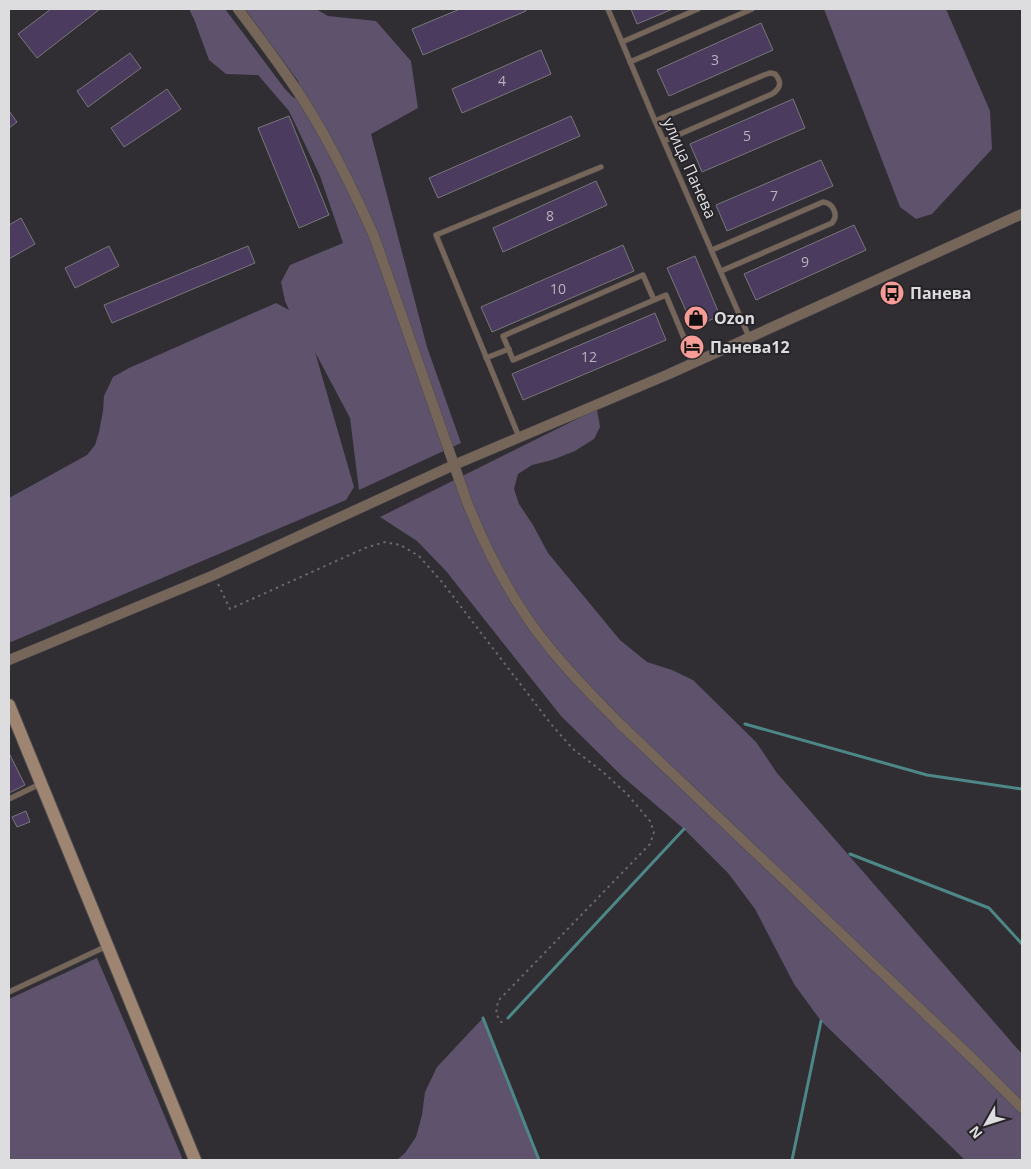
<svg xmlns="http://www.w3.org/2000/svg" width="1031" height="1169" viewBox="0 0 1031 1169" font-family="'Open Sans',sans-serif">
<style>
.green{fill:#5e526c}
.lines{fill:none;stroke-linecap:round;stroke-linejoin:round}
.stream{stroke:#4d8787;stroke-width:3}
.building{fill:#4b3b5e;stroke:#78767a}
.service-casing{stroke:#4c4a4e;stroke-width:6}
.minor-casing{stroke:#4c4a4e;stroke-width:11}
.secondary-casing{stroke:#4c4a4e;stroke-width:14}
.path{stroke:#6a686b;stroke-width:2;stroke-dasharray:2.5 4;stroke-linecap:butt}
.service{stroke:#76665a;stroke-width:5}
.minor{stroke:#76665a;stroke-width:10}
.secondary{stroke:#9e8571;stroke-width:12}
.labels{text-anchor:middle;stroke-width:4;stroke-linejoin:round;paint-order:stroke}
.number-label{font-size:14px;fill:#b8b4be}
.street-label{font-size:16px;fill:#dddcde;stroke:#262428}
.poi-label{font-size:16px;font-weight:bold;fill:#dddcde;stroke:#262428;text-anchor:start}
</style>
<rect width="100%" height="100%" fill="#302e32"/>
<!-- green -->
<g class="green">
<polygon points="189,9 225,9 285,89 294,98 302,94 298,81 245,9 316,9 328,16 376,21 411,61 418,108 371,134 427,347 461,443 359,490 350,418 315,352 354,487 346,500 11,642 9,641 9,498 87,455 95,445 99,432 103,411 104,396 113,377 129,368 276,303 289,310 285,301 281,282 290,265 343,243 320,176 289,111 258,75 226,74 209,60 194,19"/>
<polygon points="824,9 946,9 990,111 992,149 932,214 916,219 900,207"/>
<polygon points="597,409 600,427 594,439 575,451 552,460 532,465 518,474 514,489 519,504 533,525 548,553 620,640 647,662 672,670 693,680 756,742 777,773 1022,1054 1022,1160 965,1160 821,1021 794,984 755,909 728,873 684,829 623,777 561,716 446,571 417,541 380,517"/>
<polygon points="97,958 157,1098 183,1160 9,1160 9,999"/>
<polygon points="483,1018 539,1160 397,1160 405,1153 416,1137 422,1115 425,1092 437,1067"/>
</g>
<g class="lines">
<!-- stream -->
<g class="stream">
<polyline points="745,724 927,775 1022,789"/>
<polyline points="850,854 989,908 1022,944"/>
<polyline points="483,1018 539,1160"/>
<polyline points="508,1018 684,829"/>
<polyline points="792,1160 821,1021"/>
</g>
</g>
<!-- building -->
<g class="building">
<polygon points="51,9 100,9 37,58 18,34"/>
<polygon points="460,9 525,9 526,11 423,55 412,29"/>
<polygon points="631,9 673,9 637,24"/>
<polygon points="761,23 773,50 669,96 657,70"/>
<polygon points="541,50 551,74 462,113 452,89"/>
<polygon points="130,53 141,68 88,107 77,91"/>
<polygon points="167,89 181,109 124,147 111,128"/>
<polygon points="793,99 805,128 702,172 690,144"/>
<polygon points="9,111 17,122 9,128"/>
<polygon points="289,116 329,215 299,228 258,128"/>
<polygon points="571,116 580,136 438,198 429,178"/>
<polygon points="821,160 833,186 727,231 716,205"/>
<polygon points="596,181 607,205 503,252 493,228"/>
<polygon points="21,218 35,244 9,259 9,225"/>
<polygon points="854,225 866,250 756,300 744,274"/>
<polygon points="623,245 634,271 492,332 481,307"/>
<polygon points="109,246 119,266 75,288 65,268"/>
<polygon points="248,246 255,263 112,323 104,305"/>
<polygon points="695,256 720,316 693,327 667,268"/>
<polygon points="655,313 666,340 523,400 512,374"/>
<polygon points="9,753 25,785 9,793"/>
<polygon points="26,811 30,822 17,827 12,817"/>
</g>
<g class="lines">
<defs>
<g id="service">
<polyline points="608,9 655,121 749,337"/>
<polyline points="622,42 698,9"/>
<polyline points="630,62 752,9"/>
<path d="M 655,121 L 764,75 L 770,73 L 775,74 C 782,82 781,88 772,94 L 664,141"/>
<path d="M 712,250 L 823,202 C 833,203 839,215 832,223 L 721,271"/>
<polyline points="654,300 643,275 503,336 513,360 666,295 694,362"/>
<polyline points="486,358 509,349"/>
<polyline points="519,437 436,235 601,167"/>
<polyline points="9,799 40,784"/>
<polyline points="9,992 107,946"/>
</g>
<g id="minor">
<path d="M 238,9 C 262,41 286,72 307,106 C 333,148 354,191 374,236 L 467,502 C 485,547 506,589 535,629 C 560,663 590,693 619,723 L 973,1059 L 1022,1108"/>
<polyline points="9,660 214,575 454,465 669,374 1022,214"/>
</g>
<polyline id="secondary" points="9,705 195,1160"/>
</defs>
<!-- service casing -->
<use href="#service" class="service-casing"/>
<!-- minor casing -->
<use href="#minor" class="minor-casing"/>
<!-- secondary casing -->
<use href="#secondary" class="secondary-casing"/>
<!-- path -->
<polyline class="path" points="218,584 230,609 365,548 385,542 400,545 419,556 442,582 551,724 573,749 603,772 627,794 650,821 654,832 650,844 498,1001 496,1014 502,1023"/>
<!-- service -->
<use href="#service" class="service"/>
<!-- minor -->
<use href="#minor" class="minor"/>
<!-- secondary -->
<use href="#secondary" class="secondary"/>
</g>
<!-- icons -->
<defs>
<symbol id="bus-disc" viewBox="-11 -11 22 22"><circle r="9.5" fill="#f59c96" stroke="#262428"/><path d="M-5-6H5V4H4V6H2V4H-2V6H-4V4H-5ZM-3.5-4V0h7V-4ZM-3.5 1.2v1.5H-2V1.2ZM2 1.2v1.5H3.5V1.2Z" fill="#111"/></symbol>
<symbol id="shop-disc" viewBox="-11 -11 22 22"><circle r="9.5" fill="#f59c96" stroke="#262428"/><path d="M-5-2.5h2.3a2.7 3.5 0 0 1 5.4 0H5L5.5 6h-11ZM-1.5-2.5h3a1.5 2.3 0 0 0-3 0Z" fill="#111"/></symbol>
<symbol id="hotel-disc" viewBox="-11 -11 22 22"><circle r="9.5" fill="#f59c96" stroke="#262428"/><path d="M-6-4.5h1.5V1H6V5H4.5V3h-9V5H-6ZM-4 0a1.8 1.8 0 1 1 3.6 0ZM.5 0V-2.5h3Q6-2.5 6 0Z" fill="#111"/></symbol>
</defs>
<g fill-rule="evenodd">
<use href="#bus-disc" x="878" y="279" width="28" height="28"/>
<use href="#shop-disc" x="682" y="304" width="28" height="28"/>
<use href="#hotel-disc" x="678" y="333" width="28" height="28"/>
</g>
<g class="labels">
<!-- number labels -->
<g class="number-label">
<text x="715" y="65">3</text>
<text x="502" y="86">4</text>
<text x="747" y="141">5</text>
<text x="774" y="201">7</text>
<text x="550" y="221">8</text>
<text x="805" y="267">9</text>
<text x="558" y="294">10</text>
<text x="589" y="362">12</text>
</g>
<!-- street labels -->
<g class="street-label">
<text transform="translate(690 168) rotate(66)" y="6">улица Панева</text>
</g>
<!-- poi labels -->
<g class="poi-label">
<text x="910" y="299">Панева</text>
<text x="714" y="324">Ozon</text>
<text x="710" y="353">Панева12</text>
</g>
</g>
<!-- border -->
<rect width="1031" height="1169" fill="none" stroke="#dddcde" stroke-width="20"/>
<!-- north arrow -->
<g transform="translate(986 1124) rotate(231)" stroke="#262428" stroke-width="4" paint-order="stroke">
<path d="M0-4L9 19L0 12L-9 19Z" fill="#dddcde"/>
<text y="-8" font-size="14" font-weight="bold" text-anchor="middle" fill="#dddcde">N</text>
</g>
</svg>
